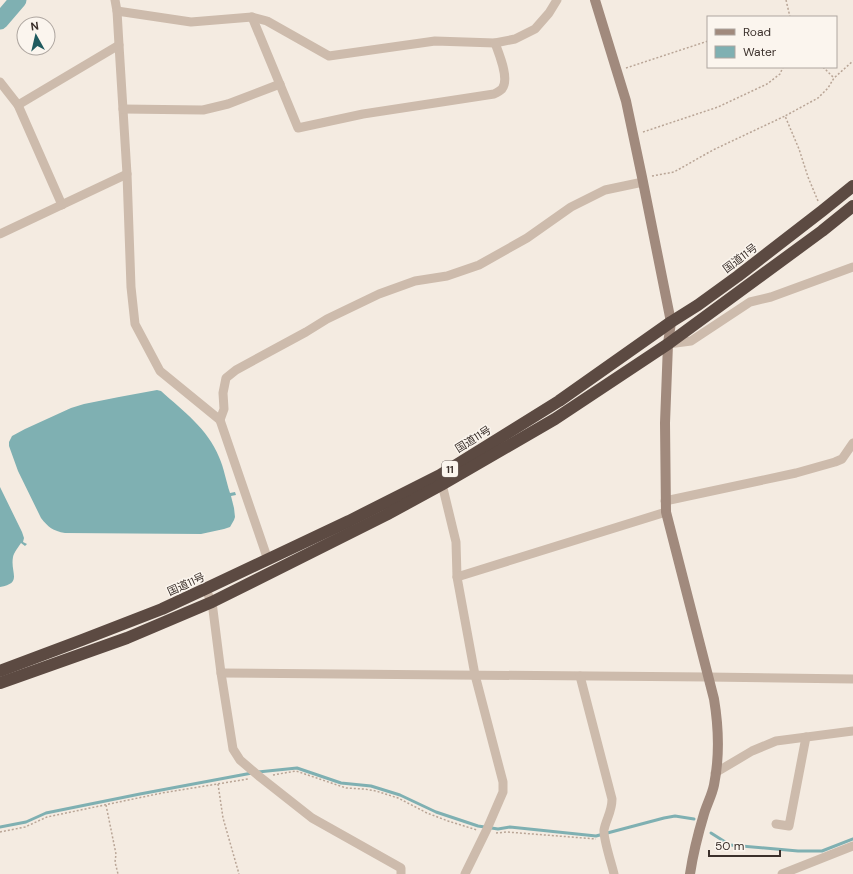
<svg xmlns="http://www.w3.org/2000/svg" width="853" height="874" viewBox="0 0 853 874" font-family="'DM Sans','Noto Sans JP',sans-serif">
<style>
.water{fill:#7fb0b2}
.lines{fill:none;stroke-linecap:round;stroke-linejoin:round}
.stream{stroke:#7fb0b2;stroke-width:3}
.river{stroke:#7fb0b2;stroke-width:17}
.path{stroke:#b9a596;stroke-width:1.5;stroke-dasharray:2 2;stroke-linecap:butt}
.street{stroke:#cdbbac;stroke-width:9}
.secondary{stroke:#a18a7d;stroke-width:10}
.highway{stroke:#5c4a42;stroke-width:12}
.labels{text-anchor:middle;stroke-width:3;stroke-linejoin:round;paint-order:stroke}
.shield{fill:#fbf5ee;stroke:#756b66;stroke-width:1}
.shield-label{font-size:10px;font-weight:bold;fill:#3b302b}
.street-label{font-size:11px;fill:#3b302b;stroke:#fbf5ee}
</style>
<rect width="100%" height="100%" fill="#f4ebe1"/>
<!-- water -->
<g class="water">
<path d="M 157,390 L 161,391 C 183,411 208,429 219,457 C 224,468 226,481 230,493 L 235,492 L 236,495 L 231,496 L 234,508 L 235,517 L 234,520 L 230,527 L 224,529 L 201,534 L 65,533 C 53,531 48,527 41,518 L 18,471 L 9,446 L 9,442 L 12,436 L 25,429 L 71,408 L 84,404 L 119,397 Z"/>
<path d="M 0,487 L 22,532 L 24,538 L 23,542 L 27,544 L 25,546 L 21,543 C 18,548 14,552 13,557 C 10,573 23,583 0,587 Z"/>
</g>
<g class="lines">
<!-- stream -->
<g class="stream">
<polyline points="258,772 297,768 341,783 371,786 400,795 436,812 478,826 498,829 510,827 596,836 664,818 675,816 694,819"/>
<polyline points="0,827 26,822 46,813 140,794 252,773"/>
<polyline points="711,833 730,845 798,851 822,851 853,839"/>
</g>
<!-- river -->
<polyline class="river" points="0,21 18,0"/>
<!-- path -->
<g class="path">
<polyline points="786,0 790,17"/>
<polyline points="823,67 834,78"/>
<polyline points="626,68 708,41"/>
<polyline points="643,132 718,107 767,84 780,74 783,67"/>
<polyline points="652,176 674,172 713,150 785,116"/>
<polyline points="818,201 808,177 799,149 785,116 818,98 828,88 834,78 853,61"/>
<polyline points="273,775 296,771 346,788 364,789 376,791 398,798 427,813 448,821 477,830"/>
<polyline points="218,784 223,818 239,874"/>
<polyline points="106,805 116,854 115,862 118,874"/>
<polyline points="0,832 25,827 47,817 162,793 248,779"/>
<polyline points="496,833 507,832 596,839"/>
</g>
<!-- street -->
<g class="street">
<polyline points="115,0 117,11 119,45 127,174 131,287 135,324 160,371 220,420 268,560"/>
<polyline points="117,11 191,22 252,17 267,21 329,56 435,41 495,43 515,39 535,29 549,13 557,0"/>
<path d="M 252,17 L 298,128 L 363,114 L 494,94 C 496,93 500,91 502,89 C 510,79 499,54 495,43"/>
<polyline points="0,82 18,105 62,205"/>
<polyline points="18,105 119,45"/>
<polyline points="123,109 203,110 228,104 280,84"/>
<polyline points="0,234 127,174"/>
<polyline points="668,344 691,341 750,302 771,297 853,267"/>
<polyline points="220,420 224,409 223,393 226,378 236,370 306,332 327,319 379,294 415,281 447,276 479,265 527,238 571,207 605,190 643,182"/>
<polyline points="441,480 456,542 457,577 475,675 503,782 503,792 487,829 465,874"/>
<polyline points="665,501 796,473 835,462 842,459 853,443"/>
<polyline points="457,577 666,512"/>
<polyline points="205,589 212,602 221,673 233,749 240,760 260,777 312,818 401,868 401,874"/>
<polyline points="221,673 707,677 853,679"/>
<path d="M 580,676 L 612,799 C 612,812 606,819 604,830 C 603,838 612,865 614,874"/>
<polyline points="715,773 752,751 776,741 853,731"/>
<polyline points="776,824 789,826 806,737"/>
<polyline points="782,874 853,846"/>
</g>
<!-- secondary -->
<path class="secondary" d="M 595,0 L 626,101 L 642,177 L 671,322 L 668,344 L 665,423 L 666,512 L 714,699 C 719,729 720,755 714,785 C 712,795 707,804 704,814 C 698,834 693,854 690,874"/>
<!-- highway -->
<g class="highway">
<polyline points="0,671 82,640 162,609 205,589 349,521 440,475 559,401 671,322 698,305 738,276 822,211 853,186"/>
<polyline points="0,683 127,638 212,602 386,515 441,485 555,419 668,344 822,231 853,206"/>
</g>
</g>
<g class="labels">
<!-- shield labels -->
<rect class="shield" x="442" y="461" width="16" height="16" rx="3"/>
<g class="shield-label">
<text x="450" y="473">11</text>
</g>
<!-- street labels -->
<g class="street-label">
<text transform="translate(740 258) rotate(-37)" y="4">国道11号</text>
<text transform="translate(473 439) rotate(-32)" y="4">国道11号</text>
<text transform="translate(186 584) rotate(-24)" y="4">国道11号</text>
</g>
</g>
<!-- legend -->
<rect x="707" y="16" width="130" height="52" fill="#fbf5ee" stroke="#aea6a0"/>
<rect x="715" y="29" width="20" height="6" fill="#a18a7d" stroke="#aea6a0"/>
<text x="743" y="36" font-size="12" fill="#3b302b">Road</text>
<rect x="715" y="46" width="20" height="12" fill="#7fb0b2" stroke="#aea6a0"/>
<text x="743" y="56" font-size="12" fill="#3b302b">Water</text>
<!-- north arrow -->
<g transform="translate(36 36) rotate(352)"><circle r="19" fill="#fbf5ee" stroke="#aea6a0"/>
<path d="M0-3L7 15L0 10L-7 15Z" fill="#1f5a5e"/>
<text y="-6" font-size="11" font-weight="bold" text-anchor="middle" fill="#3b302b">N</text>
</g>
<!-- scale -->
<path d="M709 850v6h71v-6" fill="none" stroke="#3b302b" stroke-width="2"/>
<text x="715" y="850" font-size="12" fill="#3b302b" stroke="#fbf5ee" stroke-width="3" paint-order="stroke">50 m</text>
</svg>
